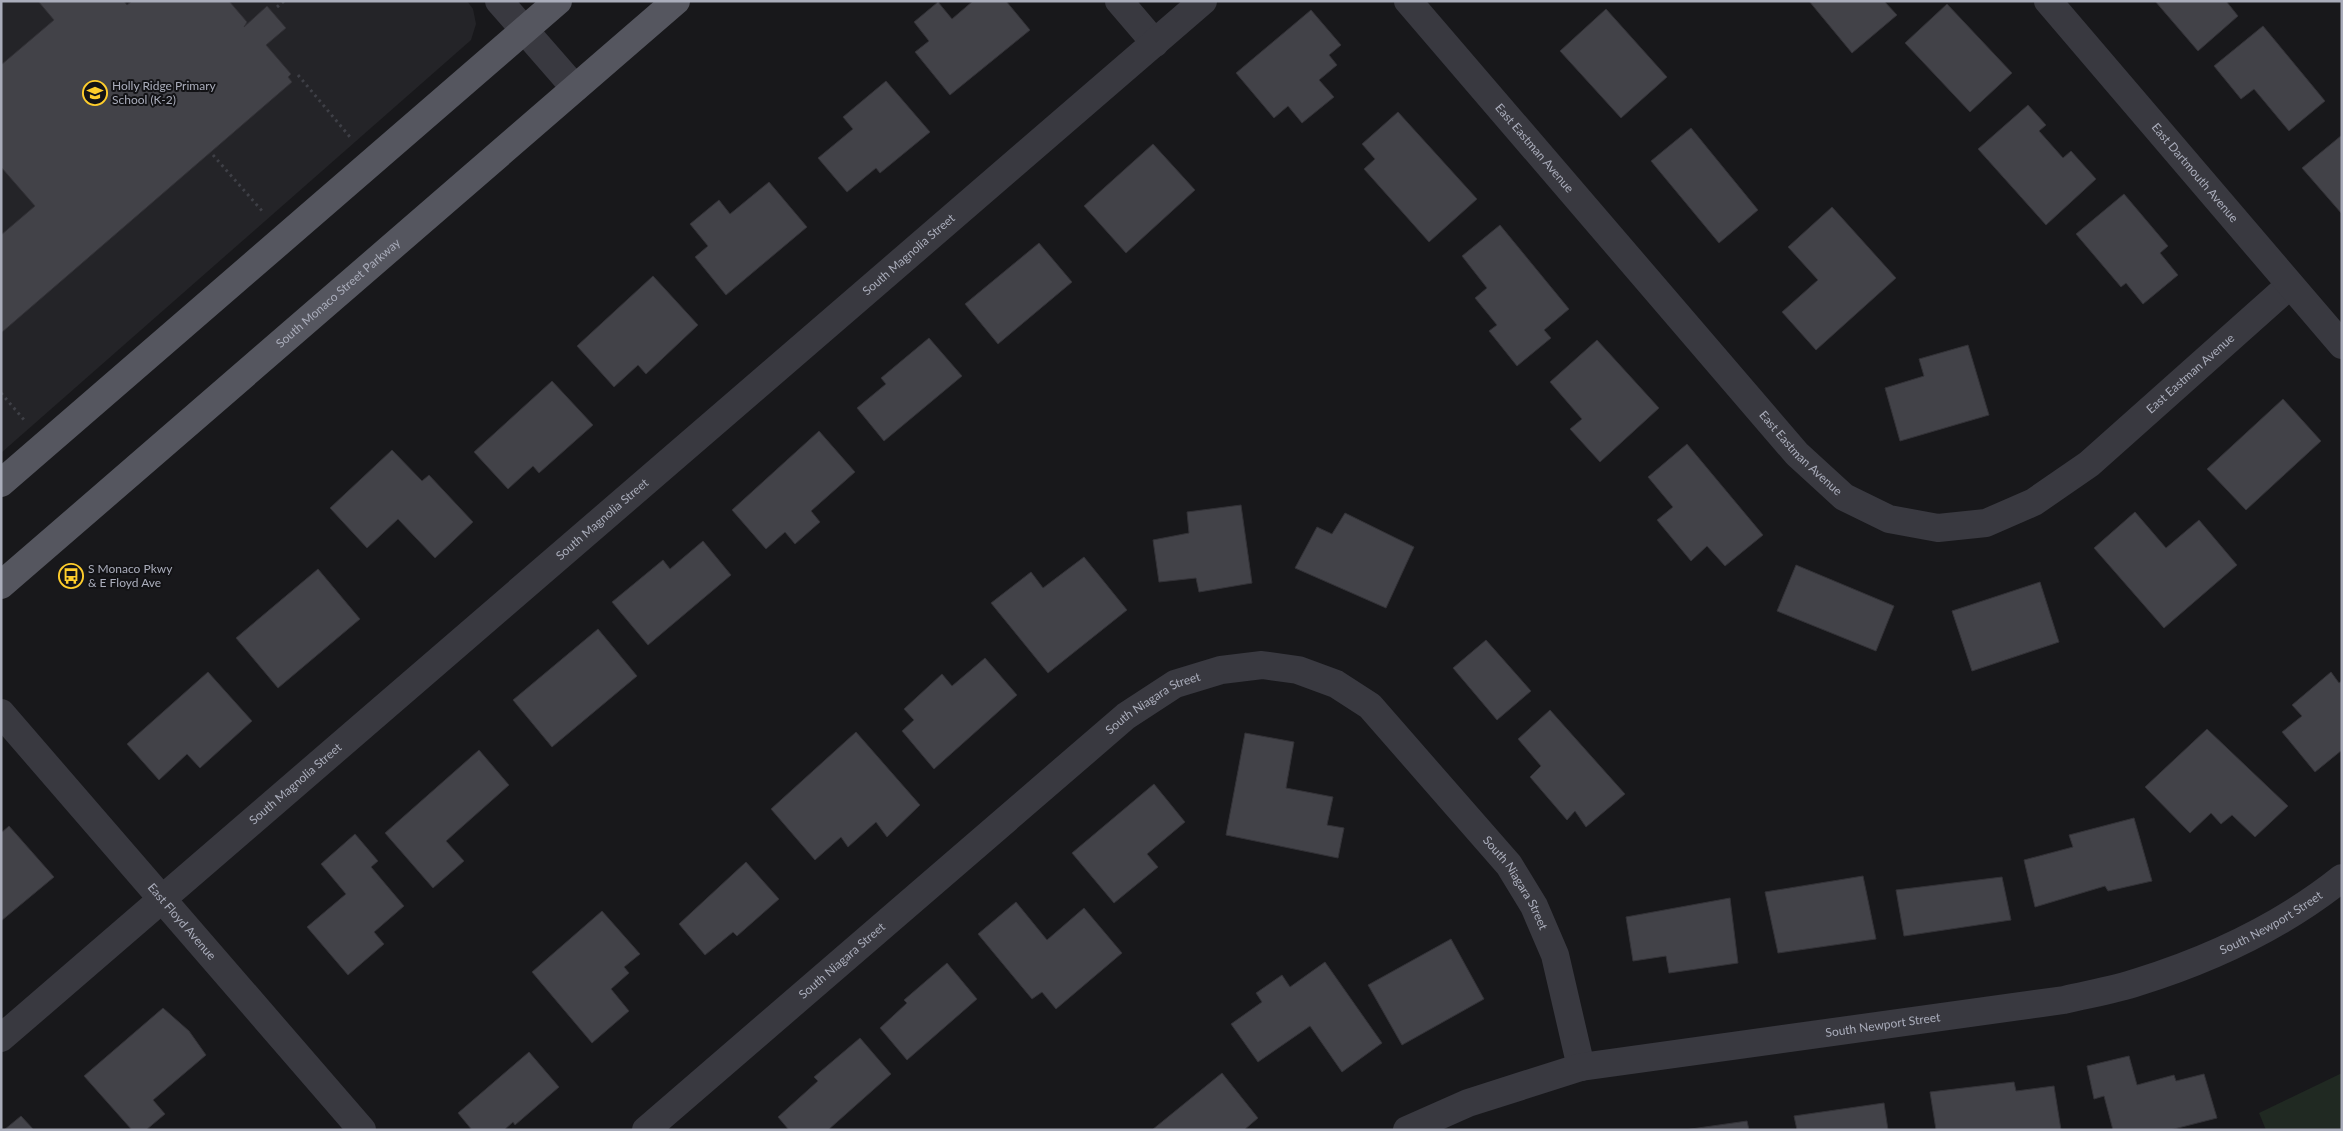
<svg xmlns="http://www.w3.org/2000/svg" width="2343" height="1131" viewBox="0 0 2343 1131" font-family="Lato,sans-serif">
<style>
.built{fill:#242428}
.green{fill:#202922}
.building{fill:#424248;stroke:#333237}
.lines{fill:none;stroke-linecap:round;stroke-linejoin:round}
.path{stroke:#3f4047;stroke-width:3;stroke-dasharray:2.5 4;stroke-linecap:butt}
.minor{stroke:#393940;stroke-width:28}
.major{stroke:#55565f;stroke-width:28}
.labels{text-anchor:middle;stroke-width:4;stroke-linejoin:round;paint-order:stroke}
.poi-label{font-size:12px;fill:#aaadbb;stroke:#131316;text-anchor:start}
.street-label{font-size:12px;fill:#aaadbb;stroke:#131316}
</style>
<rect width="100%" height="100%" fill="#18181b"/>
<!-- built -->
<polygon class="built" points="1,1 467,1 473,9 476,24 471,40 1,453"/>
<!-- green -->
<polygon class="green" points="2342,1073 2342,1130 2266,1130 2259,1113"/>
<!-- building -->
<g class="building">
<polygon points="38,1 124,1 127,5 132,1 229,1 247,22 244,27 267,6 286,28 266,45 291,74 288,77 292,82 1,333 1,235 35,206 1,167 1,65 54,20"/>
<polygon points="973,1 1006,1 1030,30 950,95 915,52 929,41 914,22 938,2 952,19"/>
<polygon points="1809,1 1884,1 1897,15 1852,53"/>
<polygon points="2155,1 2226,1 2238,16 2198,51"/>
<polygon points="1947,4 2012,73 1970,112 1905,43"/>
<polygon points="1606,9 1667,77 1621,118 1560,51"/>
<polygon points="1311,10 1341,45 1329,55 1337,65 1319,80 1334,97 1302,123 1288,106 1274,118 1236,73"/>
<polygon points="2263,26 2325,101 2289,131 2254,89 2241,99 2214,66"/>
<polygon points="886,81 930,132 880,173 876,168 847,192 818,158 853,129 843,117"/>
<polygon points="2028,105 2046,125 2039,131 2063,158 2071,151 2096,179 2046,225 1978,149"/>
<polygon points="1398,112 1477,199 1429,242 1364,169 1375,159 1362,144"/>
<polygon points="1691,128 1758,210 1719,243 1651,161"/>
<polygon points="2342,135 2342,214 2302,168"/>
<polygon points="1153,144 1195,190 1126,253 1084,206"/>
<polygon points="769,182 807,227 726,295 695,257 708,246 690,224 719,200 730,214"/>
<polygon points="2124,194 2168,246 2160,253 2178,275 2143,304 2126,283 2121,287 2076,234"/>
<polygon points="1832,207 1896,278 1816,350 1782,312 1818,280 1788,247"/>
<polygon points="1500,225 1569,309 1544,330 1551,338 1517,366 1489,331 1497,325 1475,298 1487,288 1462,256"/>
<polygon points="1039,243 1072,282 998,344 965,304"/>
<polygon points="653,276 698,325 646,374 638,365 614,387 577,346"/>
<polygon points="929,338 962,376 884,441 857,408 886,384 881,378"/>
<polygon points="1597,340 1659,408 1600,462 1570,429 1582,419 1550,382"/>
<polygon points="1968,345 1989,415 1900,441 1885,388 1924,376 1919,359"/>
<polygon points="552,381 593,425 539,473 533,466 508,489 474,452"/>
<polygon points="2283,399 2321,441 2246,510 2207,469"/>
<polygon points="819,431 855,472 811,511 820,522 795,544 785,532 766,549 732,510"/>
<polygon points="1687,444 1763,535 1725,566 1707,546 1691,561 1657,520 1673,507 1648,477"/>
<polygon points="392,450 422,481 429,475 473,522 435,558 398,519 367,548 330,508"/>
<polygon points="1241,505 1252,583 1199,592 1196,578 1159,582 1153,540 1189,533 1187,512"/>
<polygon points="2135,512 2166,548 2199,520 2237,565 2164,628 2094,548"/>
<polygon points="1345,513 1414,547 1386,608 1295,568 1317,527 1332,534"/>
<polygon points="703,541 731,575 648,645 612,602 663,560 670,569"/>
<polygon points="1084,557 1127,610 1048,673 991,603 1031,572 1043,588"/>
<polygon points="1796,565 1894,606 1876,651 1777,611"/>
<polygon points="318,569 360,619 278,688 236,638"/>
<polygon points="2040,582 2059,642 1972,671 1952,611"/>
<polygon points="598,629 637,676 552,747 513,700"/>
<polygon points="1486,640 1531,691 1497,720 1453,668"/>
<polygon points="985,658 1017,695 934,769 902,731 914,720 904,709 942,674 952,686"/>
<polygon points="208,672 252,721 200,768 187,754 159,780 127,744"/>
<polygon points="2331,672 2339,683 2342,681 2342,750 2315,772 2282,732 2302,716 2292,705"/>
<polygon points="1550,710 1625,794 1586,827 1575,811 1567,820 1530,777 1541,766 1518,739"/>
<polygon points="2207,729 2288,806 2255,837 2232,815 2221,824 2211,813 2190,833 2145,787"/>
<polygon points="856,732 920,805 887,837 876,822 848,847 841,837 815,860 771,809"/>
<polygon points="1245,733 1294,742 1286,788 1333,797 1327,825 1344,828 1338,858 1226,835"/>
<polygon points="479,750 509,785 446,841 464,861 433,888 385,833"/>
<polygon points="1154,784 1185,822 1147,854 1158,867 1114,903 1072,853"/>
<polygon points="2134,818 2152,881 2108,891 2105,886 2035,907 2024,860 2073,847 2069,835"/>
<polygon points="9,826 54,877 1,921 1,833"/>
<polygon points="355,834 378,861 371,867 404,906 374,932 384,944 348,975 307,927 346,894 321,864"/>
<polygon points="746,862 779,899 737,936 733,932 705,955 679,924"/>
<polygon points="1863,876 1876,939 1778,953 1765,892"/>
<polygon points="2002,877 2011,920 1904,936 1896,890"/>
<polygon points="1730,898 1738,963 1669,973 1666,956 1633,961 1626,917"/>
<polygon points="1016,902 1047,940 1084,908 1122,953 1056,1009 1042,992 1032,999 978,934"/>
<polygon points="602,911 640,954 624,967 629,973 611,989 629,1011 592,1043 532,972"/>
<polygon points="1451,939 1484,999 1402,1045 1368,985"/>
<polygon points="1325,962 1382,1043 1342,1072 1310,1026 1258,1062 1231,1024 1262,1002 1256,993 1282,975 1290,987"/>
<polygon points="947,963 977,999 907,1060 880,1028 907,1003 904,1000"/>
<polygon points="163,1008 189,1031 206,1055 153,1100 165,1114 146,1130 132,1130 84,1076"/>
<polygon points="860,1038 891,1074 828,1130 789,1130 778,1117 818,1081 814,1077"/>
<polygon points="529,1052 559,1087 515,1125 513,1122 504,1130 472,1130 458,1113"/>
<polygon points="2129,1056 2137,1085 2174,1075 2176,1081 2204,1074 2217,1118 2170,1130 2113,1130 2104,1096 2094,1099 2087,1066"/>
<polygon points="1222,1073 1258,1118 1244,1130 1152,1130"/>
<polygon points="2014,1082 2016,1091 2054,1086 2061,1130 1936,1130 1930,1092"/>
<polygon points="1884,1103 1888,1130 1797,1130 1794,1116"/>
<polygon points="21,1116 34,1130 4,1130"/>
<polygon points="1747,1121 1749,1130 1684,1130"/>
</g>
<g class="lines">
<!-- path -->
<g class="path">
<polyline points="277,7 284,1"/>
<polyline points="298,75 350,137"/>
<polyline points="213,155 263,212"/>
<polyline points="1,393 25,421"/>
</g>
<!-- minor -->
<g class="minor">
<polyline points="499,1 575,88"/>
<polyline points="1119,1 1155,43"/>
<path id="s1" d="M 1408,1 L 1797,454 L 1844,497 L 1889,519 L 1938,528 L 1986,523 L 2034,502 L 2089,464 L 2290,285"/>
<path id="s2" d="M 2048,1 L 2342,345"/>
<path id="s3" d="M 1,713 L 362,1130"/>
<path id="s4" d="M 1,1038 L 1203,1"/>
<path id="s5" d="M 646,1130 L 1126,716 L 1175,684 L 1221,670 L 1262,665 L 1298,670 L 1336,684 L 1370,706 L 1509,865 L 1534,906 L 1555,955 L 1581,1067"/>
<path id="s6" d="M 1407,1130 L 1468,1103 L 1581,1067 L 2064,1000 C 2089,994 2114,990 2138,982 C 2212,959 2282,926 2342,878"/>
</g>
<!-- major -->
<g class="major">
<polyline points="1,483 558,1"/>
<path id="s7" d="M 1,585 L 676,1"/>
</g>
</g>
<!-- icons -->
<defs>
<symbol id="school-ring" viewBox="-11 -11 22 22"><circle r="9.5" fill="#131316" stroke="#ffce2c" stroke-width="1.5"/><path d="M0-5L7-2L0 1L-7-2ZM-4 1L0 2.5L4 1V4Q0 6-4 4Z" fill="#ffce2c"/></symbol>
<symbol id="bus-ring" viewBox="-11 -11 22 22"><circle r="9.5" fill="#131316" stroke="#ffce2c" stroke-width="1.5"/><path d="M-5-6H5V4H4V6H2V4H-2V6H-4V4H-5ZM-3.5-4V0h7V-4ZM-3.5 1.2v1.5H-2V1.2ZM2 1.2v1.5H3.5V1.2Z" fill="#ffce2c"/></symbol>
</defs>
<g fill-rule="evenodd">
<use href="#school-ring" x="81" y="79" width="28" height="28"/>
<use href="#bus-ring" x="57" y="562" width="28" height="28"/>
</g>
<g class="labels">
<!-- poi labels -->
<g class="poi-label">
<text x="112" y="90">Holly Ridge Primary<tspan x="112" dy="14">School (K-2)</tspan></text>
<text x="88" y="573">S Monaco Pkwy<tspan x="88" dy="14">&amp; E Floyd Ave</tspan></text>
</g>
<!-- street labels -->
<g class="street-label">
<text dy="4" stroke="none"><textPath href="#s1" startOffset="194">East Eastman Avenue</textPath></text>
<text dy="4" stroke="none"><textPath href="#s2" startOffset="226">East Dartmouth Avenue</textPath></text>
<text dy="4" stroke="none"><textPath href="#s4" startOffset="1199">South Magnolia Street</textPath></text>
<text dy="4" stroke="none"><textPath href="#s7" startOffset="446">South Monaco Street Parkway</textPath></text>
<text dy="4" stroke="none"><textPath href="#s1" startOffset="1064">East Eastman Avenue</textPath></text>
<text dy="4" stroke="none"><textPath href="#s1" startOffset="599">East Eastman Avenue</textPath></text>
<text dy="4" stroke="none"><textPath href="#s4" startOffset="794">South Magnolia Street</textPath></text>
<text dy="4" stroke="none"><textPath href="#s5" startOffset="664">South Niagara Street</textPath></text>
<text dy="4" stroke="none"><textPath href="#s4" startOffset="389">South Magnolia Street</textPath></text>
<text dy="4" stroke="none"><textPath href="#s5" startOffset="1129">South Niagara Street</textPath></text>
<text dy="4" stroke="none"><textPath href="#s3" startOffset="276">East Floyd Avenue</textPath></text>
<text dy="4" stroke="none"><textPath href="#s6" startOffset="895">South Newport Street</textPath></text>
<text dy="4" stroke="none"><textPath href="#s5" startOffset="259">South Niagara Street</textPath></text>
<text dy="4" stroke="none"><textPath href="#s6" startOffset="490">South Newport Street</textPath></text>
</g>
</g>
<!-- border -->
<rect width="2343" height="1131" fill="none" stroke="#aaadbb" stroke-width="5"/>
</svg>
